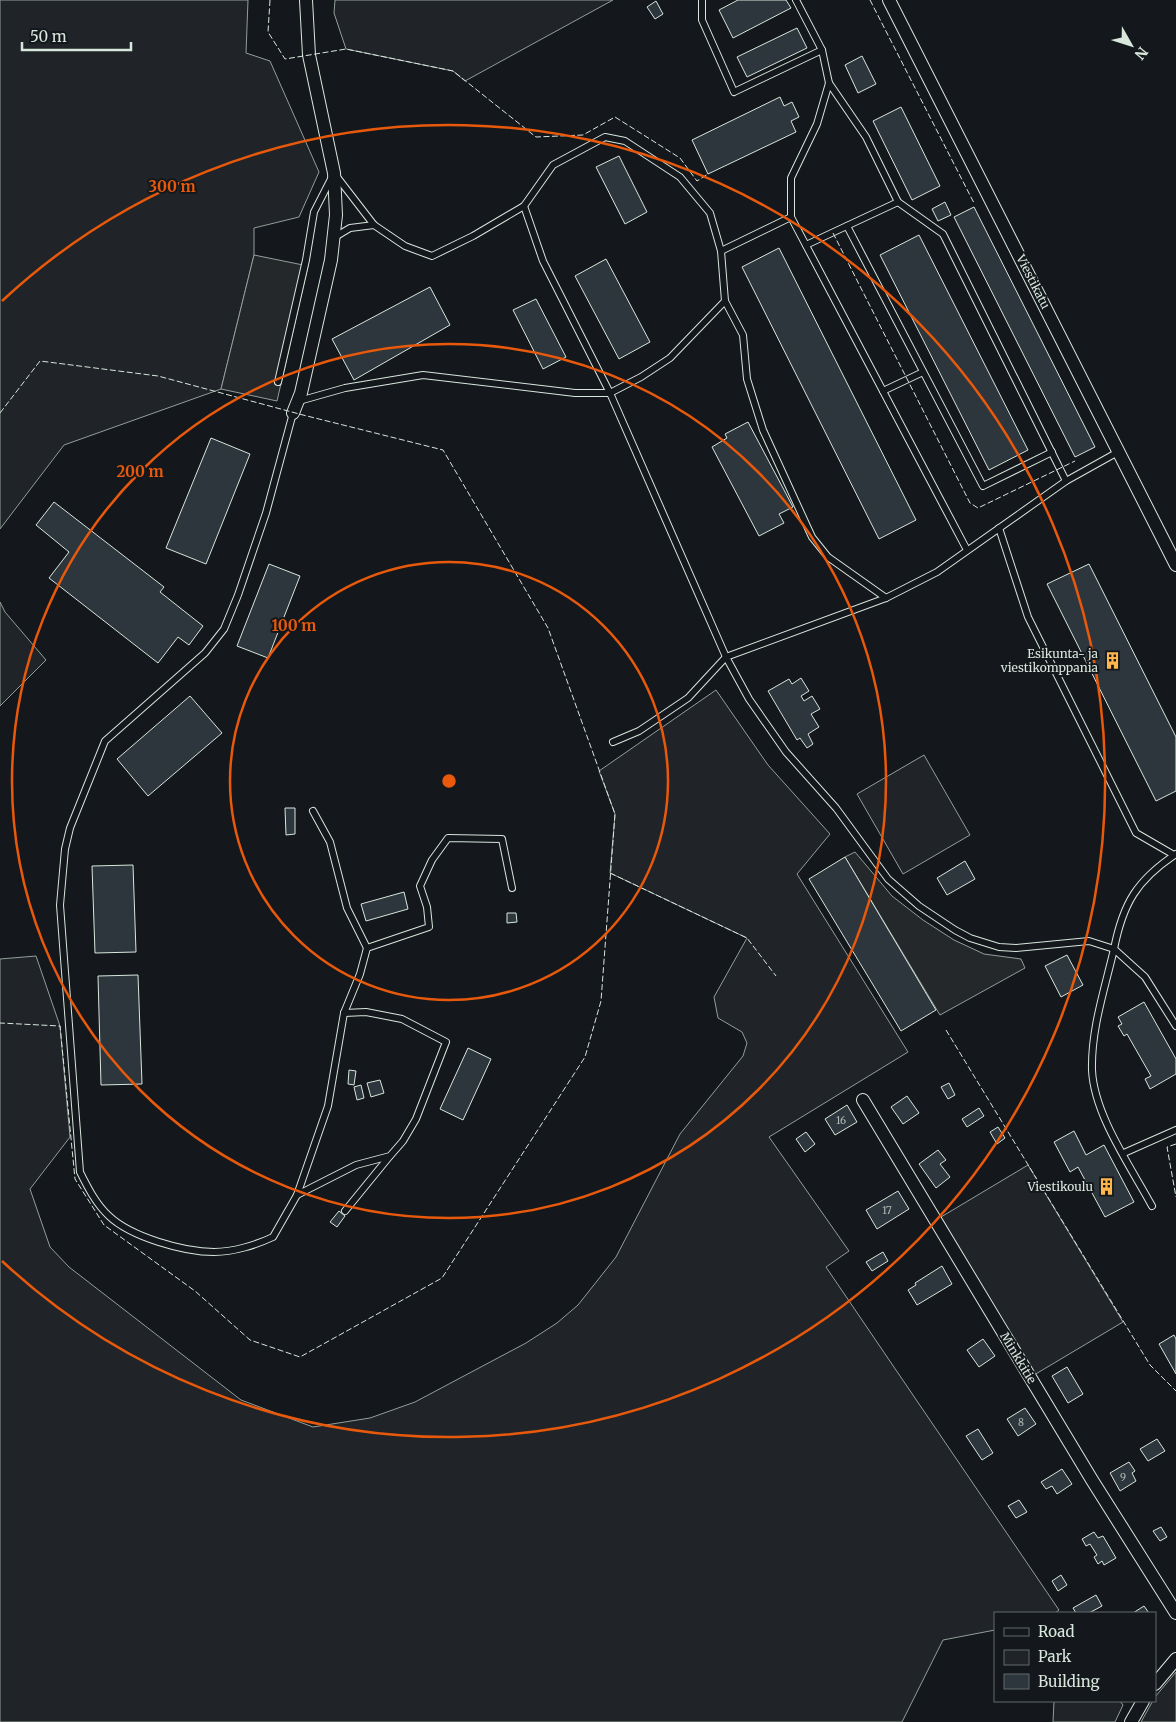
<svg xmlns="http://www.w3.org/2000/svg" width="1176" height="1722" viewBox="0 0 1176 1722" font-family="Merriweather,serif">
<style>
.green{fill:#202428;stroke:#939e99}
.parking{fill:#24282b;stroke:#939e99}
.building{fill:#2c363c;stroke:#d8e6dc}
.lines{fill:none;stroke-linecap:round;stroke-linejoin:round}
.service-casing{stroke:#d8e6dc;stroke-width:8}
.minor-casing{stroke:#d8e6dc;stroke-width:14}
.service{stroke:#14181c;stroke-width:6}
.minor{stroke:#14181c;stroke-width:12}
.fence{stroke:#d8e6dc;stroke-width:1;stroke-dasharray:6 2.5;stroke-linecap:butt}
.ring{fill:none;stroke:#e8590c;stroke-width:2.5}
.labels{text-anchor:middle;stroke-width:4;stroke-linejoin:round;paint-order:stroke}
.number-label{font-size:10px;fill:#adbab4}
.street-label{font-size:12px;fill:#d8e6dc;stroke:#14181c}
.poi-label{font-size:12px;fill:#d8e6dc;stroke:#14181c;text-anchor:end}
.centre{fill:#e8590c;stroke:#14181c;stroke-width:2.5}
.ring-label{font-size:15px;text-anchor:middle;font-weight:bold;fill:#e8590c;stroke:#14181c;stroke-width:4;stroke-linejoin:round;paint-order:stroke}
</style>
<rect width="100%" height="100%" fill="#14181c"/>
<!-- green -->
<g class="green">
<polygon points="0,0 248,0 246,53 270,61 319,172 299,217 254,228 254,255 221,389 64,445 0,529"/>
<polygon points="335,0 613,0 465,81 453,71 346,49 334,13"/>
<polygon points="0,602 5,612 46,660 0,706"/>
<polygon points="716,690 768,765 830,834 797,874 908,1052 769,1137 849,1251 826,1267 1059,1610 1055,1613 995,1613 995,1630 943,1640 902,1722 0,1722 0,959 36,956 60,1026 70,1137 30,1189 50,1247 69,1267 241,1400 313,1427 370,1418 415,1402 526,1343 557,1323 578,1305 616,1257 680,1134 743,1056 747,1043 742,1032 718,1018 714,997 747,938 610,873 615,814 599,771"/>
<polygon points="924,755 970,835 903,874 857,794"/>
<polygon points="1028,1165 1123,1322 1034,1375 941,1217"/>
<polygon points="1176,1672 1176,1722 1141,1722 1155,1697"/>
<polygon points="1054,1701 1120,1701 1123,1705 1115,1722 1053,1722"/>
</g>
<!-- parking -->
<g class="parking">
<polygon points="254,255 308,266 277,401 221,389"/>
<polygon points="855,852 892,896 923,920 954,940 984,954 1021,959 1025,968 940,1015 845,857"/>
</g>
<!-- building -->
<g class="building">
<polygon points="738,0 786,0 791,8 733,38 719,10"/>
<polygon points="656,1 663,14 655,19 647,7"/>
<polygon points="797,28 807,48 747,77 737,57"/>
<polygon points="862,56 876,84 858,93 845,65"/>
<polygon points="780,97 784,106 792,102 799,117 791,121 796,132 708,174 692,140"/>
<polygon points="901,107 940,186 912,200 873,121"/>
<polygon points="619,156 647,212 625,224 596,167"/>
<polygon points="945,202 951,215 938,221 932,209"/>
<polygon points="974,207 1095,447 1075,457 954,217"/>
<polygon points="919,235 1028,450 989,470 880,255"/>
<polygon points="779,248 916,520 879,539 742,267"/>
<polygon points="606,259 650,342 619,359 575,276"/>
<polygon points="430,287 450,325 354,380 332,339"/>
<polygon points="536,299 566,357 543,369 513,310"/>
<polygon points="748,422 793,507 779,514 784,523 759,536 712,447 727,438 725,434"/>
<polygon points="211,438 250,454 206,564 166,548"/>
<polygon points="54,502 164,587 160,592 203,626 189,645 178,637 158,663 49,578 69,552 36,525"/>
<polygon points="269,564 300,576 268,658 237,646"/>
<polygon points="1089,564 1176,737 1176,791 1156,801 1047,584"/>
<polygon points="801,678 809,691 801,696 804,701 812,696 820,709 811,714 819,727 808,734 813,744 807,748 800,738 797,740 768,691 789,679 792,684"/>
<polygon points="190,696 222,733 148,796 117,759"/>
<polygon points="285,808 295,808 295,834 286,835"/>
<polygon points="845,857 936,1010 901,1031 809,879"/>
<polygon points="965,861 975,879 947,895 937,878"/>
<polygon points="133,865 136,952 95,953 92,866"/>
<polygon points="404,892 408,909 366,921 361,904"/>
<polygon points="507,913 516,913 517,922 507,923"/>
<polygon points="1067,955 1083,985 1061,997 1045,966"/>
<polygon points="138,975 142,1084 101,1085 98,976"/>
<polygon points="1144,1002 1176,1059 1176,1074 1150,1089 1145,1079 1151,1076 1127,1034 1124,1036 1118,1026 1122,1024 1118,1017"/>
<polygon points="468,1048 491,1059 463,1120 440,1109"/>
<polygon points="349,1070 356,1071 354,1085 348,1084"/>
<polygon points="380,1080 384,1093 371,1097 367,1083"/>
<polygon points="949,1083 955,1095 948,1099 941,1087"/>
<polygon points="361,1085 364,1098 357,1100 354,1087"/>
<polygon points="907,1096 919,1113 903,1124 891,1107"/>
<polygon points="847,1105 857,1122 835,1135 825,1119"/>
<polygon points="979,1108 984,1116 967,1127 962,1119"/>
<polygon points="998,1127 1005,1138 997,1144 990,1132"/>
<polygon points="1074,1131 1086,1155 1104,1145 1134,1202 1105,1217 1078,1167 1070,1172 1054,1142"/>
<polygon points="806,1132 815,1144 805,1152 796,1139"/>
<polygon points="938,1150 946,1160 940,1164 950,1177 936,1188 919,1164"/>
<polygon points="898,1191 909,1209 877,1229 866,1210"/>
<polygon points="339,1211 345,1216 337,1227 330,1222"/>
<polygon points="883,1252 888,1261 872,1271 866,1262"/>
<polygon points="942,1266 952,1284 917,1305 908,1290 916,1285 915,1283"/>
<polygon points="1174,1335 1176,1339 1176,1374 1159,1344"/>
<polygon points="983,1339 995,1356 979,1367 967,1350"/>
<polygon points="1067,1367 1083,1394 1068,1403 1052,1376"/>
<polygon points="1025,1408 1036,1424 1018,1436 1007,1419"/>
<polygon points="978,1429 993,1453 982,1460 966,1436"/>
<polygon points="1157,1439 1165,1451 1148,1461 1140,1449"/>
<polygon points="1129,1462 1135,1471 1132,1473 1136,1481 1120,1491 1110,1473"/>
<polygon points="1062,1469 1072,1484 1057,1494 1052,1486 1046,1489 1041,1482"/>
<polygon points="1019,1500 1027,1512 1016,1518 1008,1506"/>
<polygon points="1161,1527 1167,1537 1160,1541 1153,1531"/>
<polygon points="1094,1532 1098,1538 1103,1536 1116,1558 1104,1565 1102,1561 1098,1564 1094,1557 1097,1555 1090,1544 1086,1546 1082,1539"/>
<polygon points="1061,1575 1067,1585 1058,1591 1052,1581"/>
<polygon points="1096,1595 1102,1606 1089,1613 1076,1613 1073,1608"/>
<polygon points="1144,1606 1149,1613 1133,1613"/>
</g>
<g class="lines">
<defs>
<g id="service">
<polyline points="702,0 702,20 734,92 822,50"/>
<polyline points="796,0 822,50 829,83 817,124 791,178 791,217 967,550"/>
<polyline points="829,83 866,137 898,202 943,234 1066,481"/>
<path d="M 524,206 L 543,261 L 610,393 L 726,657 L 749,699 L 786,752 L 836,808 L 888,879 L 919,906 L 955,930 L 970,938 L 999,947 L 1016,948 L 1089,941 L 1114,949 C 1123,903 1137,880 1176,854"/>
<polyline points="847,226 983,486 1052,452"/>
<polyline points="335,237 350,228 374,225"/>
<polyline points="806,245 898,202"/>
<polyline points="721,251 791,217"/>
<polyline points="725,301 743,335 747,379 763,430 812,537 828,557 886,598"/>
<polyline points="278,382 306,260 314,212 334,173 374,225 405,246 432,256 473,236 524,206 553,165 605,137 625,141 680,177 710,213 721,251 725,301 670,358 641,377 610,393 575,393 423,375 345,388 299,401"/>
<polyline points="883,391 923,372"/>
<path d="M 293,413 L 266,513 L 238,595 L 224,629 L 205,653 L 105,741 L 70,828 L 65,849 L 60,905 L 80,1172 C 88,1188 96,1204 109,1216 C 131,1237 184,1252 214,1252 C 233,1252 256,1245 273,1237 L 297,1195 L 328,1106 L 344,1013 L 360,974 L 367,948 L 429,927 L 427,907 L 420,886 L 432,860 L 448,838 L 502,839 L 512,888"/>
<polyline points="999,528 1028,617 1136,833 1174,855"/>
<polyline points="613,742 639,731 688,698 726,657 886,598 937,572 1066,481 1118,452"/>
<polyline points="313,811 330,842 347,908 367,948"/>
<polyline points="1124,1153 1176,1130"/>
<polyline points="297,1195 356,1165 390,1156 403,1141 416,1119 446,1042 402,1019 366,1012 344,1013"/>
<path d="M 1152,1206 C 1131,1167 1094,1115 1092,1070 C 1091,1029 1105,988 1114,949 L 1145,977 L 1176,1026"/>
<polyline points="345,1211 389,1157"/>
</g>
<g id="minor">
<polyline points="889,0 1176,565"/>
<polyline points="293,413 301,393 331,260 336,215 334,173 309,55 306,0"/>
<polyline points="863,1100 1092,1480 1176,1613"/>
<polyline points="1155,1684 1176,1659"/>
<polyline points="1131,1722 1143,1701"/>
</g>
</defs>
<!-- service casing -->
<use href="#service" class="service-casing"/>
<!-- minor casing -->
<use href="#minor" class="minor-casing"/>
<!-- service -->
<use href="#service" class="service"/>
<!-- minor -->
<use href="#minor" class="minor"/>
<!-- fence -->
<g class="fence">
<polyline points="270,0 268,32 285,59 346,49 453,71 536,137 583,135 615,117 680,158 697,181 708,174"/>
<polyline points="870,0 974,203"/>
<polyline points="833,233 970,503 978,508 1075,461"/>
<polyline points="0,413 40,361 158,376 303,415 443,450 548,628 615,814 601,1001 585,1057 442,1278 300,1357 250,1340 195,1291 104,1225 75,1179 60,1026 0,1023"/>
<polyline points="610,873 747,938 776,976"/>
<polyline points="946,1030 1150,1365 1176,1391"/>
<polyline points="1176,1144 1167,1147 1176,1197"/>
</g>
</g>
<!-- distance rings -->
<g class="ring">
<circle cx="449" cy="781" r="219"/>
<circle cx="449" cy="781" r="437"/>
<path d="M2 301A656 656 0 1 1 2 1261"/>
</g>
<!-- icons -->
<defs>
<symbol id="building-bare" viewBox="-9 -9 18 18"><path d="M-4-6H4V6H1V3H-1V6H-4ZM-2.5-4.3h1.7v1.8h-1.7ZM.8-4.3h1.7v1.8H.8ZM-2.5-1h1.7V.8h-1.7ZM.8-1h1.7V.8H.8Z" fill="#ffb74d" stroke="#14181c" stroke-width="2.5" paint-order="stroke"/></symbol>
</defs>
<g fill-rule="evenodd">
<use href="#building-bare" x="1100" y="648" width="25" height="25"/>
<use href="#building-bare" x="1094" y="1174" width="25" height="25"/>
</g>
<g class="labels">
<!-- number labels -->
<g class="number-label">
<text x="841" y="1124">16</text>
<text x="887" y="1214">17</text>
<text x="1021" y="1426">8</text>
<text x="1123" y="1481">9</text>
</g>
<!-- street labels -->
<g class="street-label">
<text transform="translate(1033 282) rotate(63)" y="4">Viestikatu</text>
<text transform="translate(1018 1358) rotate(59)" y="4">Minkkitie</text>
</g>
<!-- poi labels -->
<g class="poi-label">
<text x="1098" y="658">Esikunta- ja<tspan x="1098" dy="14">viestikomppania</tspan></text>
<text x="1093" y="1191">Viestikoulu</text>
</g>
</g>
<circle cx="449" cy="781" r="8" class="centre"/>
<g class="ring-label">
<text x="172" y="192">300 m</text>
<text x="140" y="477">200 m</text>
<text x="294" y="631">100 m</text>
</g>
<!-- legend -->
<rect x="994" y="1612" width="162" height="90" fill="#14181c" stroke="#626a69"/>
<rect x="1004" y="1628" width="25" height="8" fill="#14181c" stroke="#626a69"/>
<text x="1038" y="1637" font-size="15" fill="#d8e6dc">Road</text>
<rect x="1004" y="1650" width="25" height="15" fill="#202428" stroke="#626a69"/>
<text x="1038" y="1662" font-size="15" fill="#d8e6dc">Park</text>
<rect x="1004" y="1674" width="25" height="15" fill="#2c363c" stroke="#626a69"/>
<text x="1038" y="1687" font-size="15" fill="#d8e6dc">Building</text>
<!-- north arrow -->
<g transform="translate(1131 45) rotate(129)" stroke="#14181c" stroke-width="4" paint-order="stroke">
<path d="M0-4L9 19L0 12L-9 19Z" fill="#d8e6dc"/>
<text y="-8" font-size="14" font-weight="bold" text-anchor="middle" fill="#d8e6dc">N</text>
</g>
<!-- scale -->
<path d="M22 42v8h109v-8" fill="none" stroke="#d8e6dc" stroke-width="2.5"/>
<text x="30" y="42" font-size="15" fill="#d8e6dc" stroke="#14181c" stroke-width="4" paint-order="stroke">50 m</text>
</svg>
